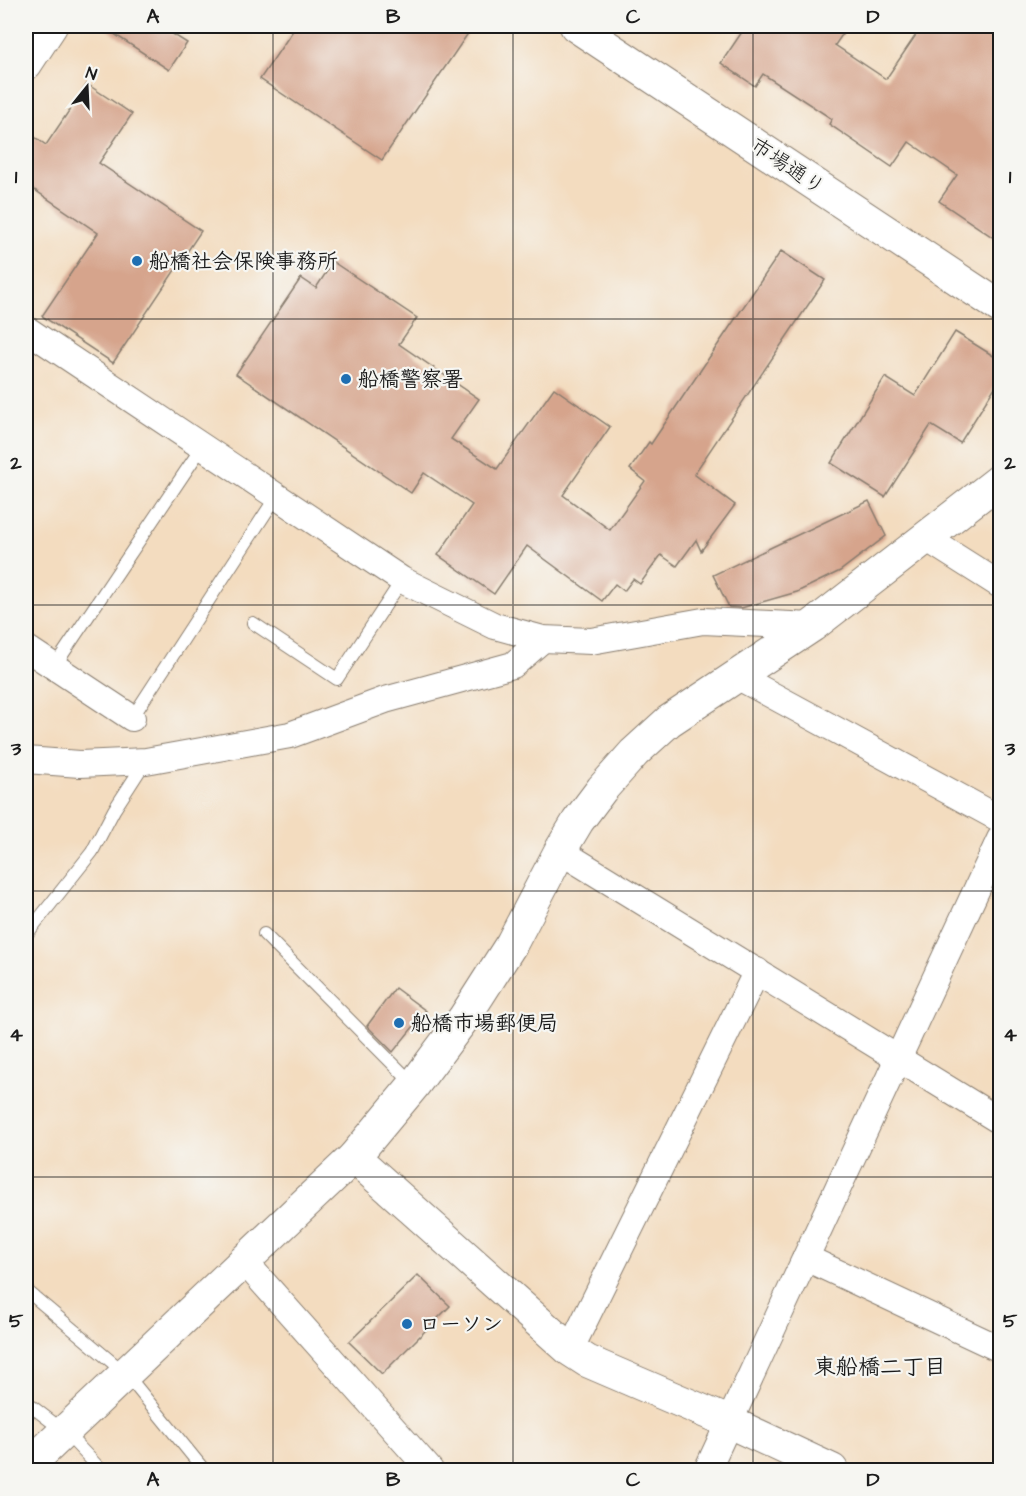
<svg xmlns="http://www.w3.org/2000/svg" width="1026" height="1496" viewBox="0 0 1026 1496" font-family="'Architects Daughter','Klee One',sans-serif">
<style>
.building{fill:#d6a48c}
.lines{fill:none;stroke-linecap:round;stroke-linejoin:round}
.service-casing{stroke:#887c6e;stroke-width:14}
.minor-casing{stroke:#887c6e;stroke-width:28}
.tertiary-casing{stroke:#887c6e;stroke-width:34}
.service{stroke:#fff;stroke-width:12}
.minor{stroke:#fff;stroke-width:26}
.tertiary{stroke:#fff;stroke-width:32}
.grid{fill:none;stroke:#1c1c1c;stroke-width:1.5;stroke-opacity:0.55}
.poi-dot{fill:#1f6fb2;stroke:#f6f6f2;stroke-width:2}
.labels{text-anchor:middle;stroke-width:4.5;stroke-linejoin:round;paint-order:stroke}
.street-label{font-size:21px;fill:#1c1c1c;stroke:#f6f6f2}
.poi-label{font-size:21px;font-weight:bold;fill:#1c1c1c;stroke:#f6f6f2;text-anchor:start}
.neighbourhood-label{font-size:22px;font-weight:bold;fill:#1c1c1c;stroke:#f6f6f2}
.neatline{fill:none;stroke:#1c1c1c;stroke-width:2}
.grid-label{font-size:20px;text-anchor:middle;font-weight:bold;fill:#1c1c1c}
</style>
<rect width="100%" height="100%" fill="#f6f6f2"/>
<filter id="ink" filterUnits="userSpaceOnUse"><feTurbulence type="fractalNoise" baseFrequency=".0167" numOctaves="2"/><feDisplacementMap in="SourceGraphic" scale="12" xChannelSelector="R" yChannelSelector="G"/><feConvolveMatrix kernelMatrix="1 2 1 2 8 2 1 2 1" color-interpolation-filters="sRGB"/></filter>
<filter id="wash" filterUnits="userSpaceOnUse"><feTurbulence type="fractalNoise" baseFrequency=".008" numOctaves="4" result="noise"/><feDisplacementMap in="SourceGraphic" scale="24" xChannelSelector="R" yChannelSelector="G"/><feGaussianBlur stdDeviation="1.35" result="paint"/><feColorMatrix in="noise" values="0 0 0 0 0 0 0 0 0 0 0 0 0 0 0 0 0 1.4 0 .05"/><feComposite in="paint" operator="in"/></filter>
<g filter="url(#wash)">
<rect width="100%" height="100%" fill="#f3dcbf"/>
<g id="blocks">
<!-- building -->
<g class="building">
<polygon points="102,26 160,26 187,43 169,70"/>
<polygon points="296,26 473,26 382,160 260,79"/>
<polygon points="746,26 848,26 835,45 886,79 922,26 1000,26 1000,242 939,201 957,175 909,142 892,167 829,124 832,119 763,74 755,86 721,63"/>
<polygon points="87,84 132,114 99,163 201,231 113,363 42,316 98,233 26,184 26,131 46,145"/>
<polygon points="781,251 825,280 694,474 735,505 701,551 696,540 677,566 661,555 640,584 633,579 624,591 615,584 602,601 527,546 494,594 438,555 472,505 424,473 411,493 236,374 301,278 316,288 333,262 417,318 399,344 479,399 451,439 497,469 554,388 610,427 563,495 610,530 645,481 630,469 649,442 651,444"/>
<polygon points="955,332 1000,360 1000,379 960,443 931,425 885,497 831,463 885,377 915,396"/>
<polygon points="869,501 886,536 840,571 797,592 741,608 729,607 713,575"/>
<polygon points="395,988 426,1011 393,1052 367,1026"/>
<polygon points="418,1275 450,1306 382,1374 349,1342"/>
</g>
</g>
</g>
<g filter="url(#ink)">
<use href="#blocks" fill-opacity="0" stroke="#887c6e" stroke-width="1.5"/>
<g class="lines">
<defs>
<g id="service">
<polyline points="253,623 337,679 402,580"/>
<polyline points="54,667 202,447"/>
<polyline points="132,718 276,497"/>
<polyline points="264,934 413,1084"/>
<polyline points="26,935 92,852 114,810 145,762"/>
<polyline points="26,1290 126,1374 204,1470"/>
<polyline points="26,1402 65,1432 101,1470"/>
</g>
<g id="minor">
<polyline points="26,329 402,580 495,626 543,639 591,641 703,621 812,626"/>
<polyline points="926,538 1000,585"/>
<polyline points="26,648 132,718"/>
<polyline points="735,675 1000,819"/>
<polyline points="26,760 80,764 146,761 290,735 385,700 513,665 543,639"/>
<polyline points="560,851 1000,1121"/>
<polyline points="806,1258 1000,1349"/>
<polyline points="244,1261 430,1470"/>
<polyline points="570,1350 757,971"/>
<polyline points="707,1470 1000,839"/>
</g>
<g id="tertiary">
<polyline points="576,26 1000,307"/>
<polyline points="26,64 51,26"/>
<polyline points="354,1157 570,1350 587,1361 729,1422 832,1470"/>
<polyline points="26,1468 354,1157 414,1085 464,1018 512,943 560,851 578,821 602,789 634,753 669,721 812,626 1000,480"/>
</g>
</defs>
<!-- service casing -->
<use href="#service" class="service-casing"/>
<!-- minor casing -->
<use href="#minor" class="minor-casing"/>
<!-- tertiary casing -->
<use href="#tertiary" class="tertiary-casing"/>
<!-- service -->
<use href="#service" class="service"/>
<!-- minor -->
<use href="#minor" class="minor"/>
<!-- tertiary -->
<use href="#tertiary" class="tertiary"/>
</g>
</g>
<!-- grid -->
<path class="grid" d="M 273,26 L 273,1470M 513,26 L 513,1470M 753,26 L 753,1470M 26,319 L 1000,319M 26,605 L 1000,605M 26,891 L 1000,891M 26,1177 L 1000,1177"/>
<!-- markers -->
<g class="poi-dot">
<circle cx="137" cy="261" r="6"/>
<circle cx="346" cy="379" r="6"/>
<circle cx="399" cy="1023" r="6"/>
<circle cx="407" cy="1324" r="6"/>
</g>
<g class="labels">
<!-- street labels -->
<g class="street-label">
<text transform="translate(788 166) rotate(34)" y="7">市場通り</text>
</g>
<!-- poi labels -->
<g class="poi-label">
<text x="149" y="268">船橋社会保険事務所</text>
<text x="358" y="386">船橋警察署</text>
<text x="411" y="1030">船橋市場郵便局</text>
<text x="419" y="1331">ローソン</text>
</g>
<!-- neighbourhood labels -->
<g class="neighbourhood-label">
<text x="880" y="1374">東船橋二丁目</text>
</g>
</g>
<!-- margin -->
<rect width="1026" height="1496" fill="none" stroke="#f6f6f2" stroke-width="66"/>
<!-- north arrow -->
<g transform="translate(87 87) rotate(18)" stroke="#f6f6f2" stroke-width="4.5" paint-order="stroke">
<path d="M0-4.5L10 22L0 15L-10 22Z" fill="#1c1c1c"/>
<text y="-9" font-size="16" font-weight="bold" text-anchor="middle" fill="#1c1c1c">N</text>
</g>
<rect x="33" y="33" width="960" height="1430" class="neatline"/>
<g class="grid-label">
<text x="153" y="23">A</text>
<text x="393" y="23">B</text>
<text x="633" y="23">C</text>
<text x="873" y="23">D</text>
<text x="16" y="183">1</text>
<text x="1010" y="183">1</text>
<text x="16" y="469">2</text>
<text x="1010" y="469">2</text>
<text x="16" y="755">3</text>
<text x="1010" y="755">3</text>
<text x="16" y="1041">4</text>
<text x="1010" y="1041">4</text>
<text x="16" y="1327">5</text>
<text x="1010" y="1327">5</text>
<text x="153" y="1486">A</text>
<text x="393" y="1486">B</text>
<text x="633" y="1486">C</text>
<text x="873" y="1486">D</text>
</g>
</svg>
